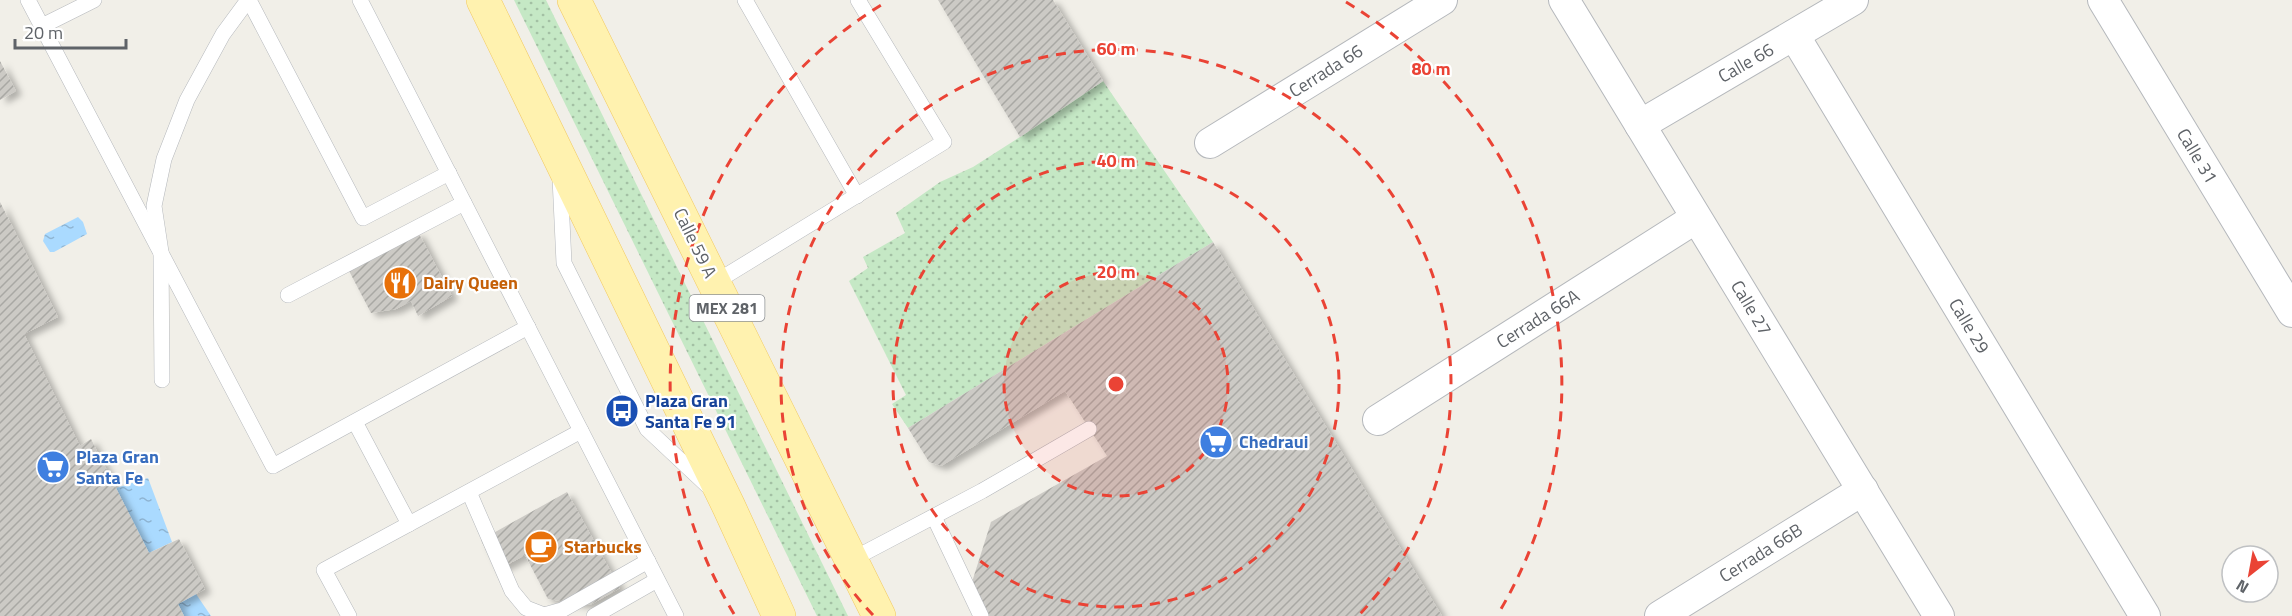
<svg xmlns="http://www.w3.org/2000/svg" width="2292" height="616" viewBox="0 0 2292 616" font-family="'Titillium Web',sans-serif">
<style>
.grass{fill:url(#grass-dots)}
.water{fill:url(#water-ripples)}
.building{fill:url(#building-hatch);filter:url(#shadow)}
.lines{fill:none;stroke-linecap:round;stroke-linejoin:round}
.service-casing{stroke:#b5b8bc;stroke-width:16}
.minor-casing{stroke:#b5b8bc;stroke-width:32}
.primary-casing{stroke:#f2c960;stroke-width:34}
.service{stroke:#fff;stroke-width:15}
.minor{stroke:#fff;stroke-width:30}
.primary{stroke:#fff2af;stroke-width:33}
.ring{fill:none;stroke:#ea4335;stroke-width:3;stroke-dasharray:10 8}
.labels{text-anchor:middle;stroke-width:4.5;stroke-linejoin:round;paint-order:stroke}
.shield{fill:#fff;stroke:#8f9295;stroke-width:1.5}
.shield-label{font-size:16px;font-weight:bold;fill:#5f6368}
.street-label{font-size:18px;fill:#5f6368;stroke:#fff}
.food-label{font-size:18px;font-weight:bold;fill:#c56008;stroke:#fff;text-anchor:start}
.transit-label{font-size:18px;font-weight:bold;fill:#164399;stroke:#fff;text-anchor:start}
.shop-label{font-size:18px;font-weight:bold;fill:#366cbe;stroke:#fff;text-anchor:start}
.centre{fill:#ea4335;stroke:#fff;stroke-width:3}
.ring-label{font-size:18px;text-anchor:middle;font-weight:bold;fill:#ea4335;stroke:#fff;stroke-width:4.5;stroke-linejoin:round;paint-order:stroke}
</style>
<defs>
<pattern id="grass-dots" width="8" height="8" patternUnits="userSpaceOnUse" patternTransform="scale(1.5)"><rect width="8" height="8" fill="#c5e8c5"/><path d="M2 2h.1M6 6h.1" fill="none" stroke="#a3c0a4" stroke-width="1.8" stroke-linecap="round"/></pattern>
<pattern id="water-ripples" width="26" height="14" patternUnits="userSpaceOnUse" patternTransform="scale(1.5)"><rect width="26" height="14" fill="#aadaff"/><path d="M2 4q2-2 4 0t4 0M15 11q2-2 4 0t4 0" fill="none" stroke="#8eb4d2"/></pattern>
<pattern id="building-hatch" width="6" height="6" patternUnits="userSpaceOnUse" patternTransform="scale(1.5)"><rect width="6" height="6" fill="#cccac5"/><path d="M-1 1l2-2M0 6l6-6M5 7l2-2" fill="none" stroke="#a9a8a4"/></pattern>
<filter id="shadow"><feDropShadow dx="6" dy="4" stdDeviation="3" flood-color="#0004"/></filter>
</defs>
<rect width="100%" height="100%" fill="#f1efe8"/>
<!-- grass -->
<g class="grass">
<polygon points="514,0 546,0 848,616 817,616"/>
<polygon points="1103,81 1213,242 908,428 892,404 906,395 849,281 868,268 863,257 905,233 896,213 940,182 973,167 1020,137"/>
</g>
<!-- water -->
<g class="water">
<polygon points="78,217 83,222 87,234 54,252 50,252 43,241 45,234"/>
<polygon points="148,478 172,542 149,553 116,488"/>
<polygon points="196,594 211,616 184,616 178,604"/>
</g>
<!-- building -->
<g class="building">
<polygon points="938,0 1053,0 1103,81 1020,137"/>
<polygon points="0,61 16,91 0,100"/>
<polygon points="0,202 58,317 24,334 80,446 91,439 149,553 179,539 205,589 178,604 184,616 0,616"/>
<polygon points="418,232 452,296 418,316 411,301 396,309 371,313 348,269"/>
<polygon points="1213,242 1442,616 988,616 972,582 991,522 1107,456 1065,391 941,466 929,462 908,428"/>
<polygon points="567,492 620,588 590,605 548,599 525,555 496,571 481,540"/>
</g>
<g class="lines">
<defs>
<g id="service">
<polyline points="28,0 273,466 528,327"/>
<polyline points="249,0 363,218 449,173"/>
<polyline points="360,0 676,616"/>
<polyline points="745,0 857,196"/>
<polyline points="42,26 94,0"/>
<polyline points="560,178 564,263 647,429 710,488"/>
<polyline points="714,283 944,142 858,0"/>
<polyline points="288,295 464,203"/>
<polyline points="162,380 161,252 154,206 164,159 187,100 223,34 248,0"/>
<polyline points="355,422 409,524"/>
<polyline points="469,492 512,591 526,608 544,615 562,610 648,561"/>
<polyline points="934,517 981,616"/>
<polyline points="851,560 982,491 1089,429"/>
<polyline points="349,616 324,570 581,431"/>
<polyline points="594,616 657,580"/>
</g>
<g id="minor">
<polyline points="1564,0 1939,616"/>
<polyline points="2103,0 2292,312"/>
<polyline points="1794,35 2145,616"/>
<polyline points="1640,125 1853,0"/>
<polyline points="1210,143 1442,0"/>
<polyline points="1378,420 1696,218"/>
<polyline points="1660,616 1863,490"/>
</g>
<g id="primary">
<polyline points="483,0 729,507 779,616"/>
<polyline points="574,0 879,616"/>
</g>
</defs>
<!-- service casing -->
<use href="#service" class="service-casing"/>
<!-- minor casing -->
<use href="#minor" class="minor-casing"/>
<!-- primary casing -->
<use href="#primary" class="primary-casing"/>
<!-- service -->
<use href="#service" class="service"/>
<!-- minor -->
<use href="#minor" class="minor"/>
<!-- primary -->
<use href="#primary" class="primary"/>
</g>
<!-- distance rings -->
<circle cx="1116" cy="384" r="112" fill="#ea4335" fill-opacity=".12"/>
<g class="ring">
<circle cx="1116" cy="384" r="112"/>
<circle cx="1116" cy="384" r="223"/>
<path d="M873 615A335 335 0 1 1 1359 615"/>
<path d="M734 614A446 446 0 0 1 886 2M1346 2A446 446 0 0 1 1498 614"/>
</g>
<!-- icons -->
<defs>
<symbol id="restaurant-disc" viewBox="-11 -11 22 22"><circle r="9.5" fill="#e8710a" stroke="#fff"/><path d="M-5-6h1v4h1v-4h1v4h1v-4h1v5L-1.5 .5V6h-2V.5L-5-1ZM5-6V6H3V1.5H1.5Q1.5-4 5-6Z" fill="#fff"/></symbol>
<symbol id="bus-disc" viewBox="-11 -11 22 22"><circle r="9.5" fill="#1a4fb4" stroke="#fff"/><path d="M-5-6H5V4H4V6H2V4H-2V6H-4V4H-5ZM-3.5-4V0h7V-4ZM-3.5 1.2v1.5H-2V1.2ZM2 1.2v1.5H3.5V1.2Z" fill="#fff"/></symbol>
<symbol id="supermarket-disc" viewBox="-11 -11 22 22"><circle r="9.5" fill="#3f7fe0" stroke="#fff"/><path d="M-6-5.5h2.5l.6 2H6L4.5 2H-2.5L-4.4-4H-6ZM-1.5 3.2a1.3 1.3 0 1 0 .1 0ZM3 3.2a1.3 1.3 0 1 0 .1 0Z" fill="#fff"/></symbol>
<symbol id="cafe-disc" viewBox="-11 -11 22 22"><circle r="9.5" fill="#e8710a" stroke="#fff"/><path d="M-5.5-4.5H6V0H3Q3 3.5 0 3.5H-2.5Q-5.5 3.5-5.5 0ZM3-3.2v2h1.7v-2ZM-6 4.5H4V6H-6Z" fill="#fff"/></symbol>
</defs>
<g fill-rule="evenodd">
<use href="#restaurant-disc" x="381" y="264" width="38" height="38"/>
<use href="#bus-disc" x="603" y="392" width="38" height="38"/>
<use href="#supermarket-disc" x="1197" y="423" width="38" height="38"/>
<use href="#supermarket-disc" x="34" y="448" width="38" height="38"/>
<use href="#cafe-disc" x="522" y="528" width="38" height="38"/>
</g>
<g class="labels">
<!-- shield labels -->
<rect class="shield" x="689.5" y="295" width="75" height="26" rx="4.5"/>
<g class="shield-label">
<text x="727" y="314">MEX 281</text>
</g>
<!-- street labels -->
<g class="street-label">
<text transform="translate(1746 63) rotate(-30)" y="6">Calle 66</text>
<text transform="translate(1326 71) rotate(-32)" y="6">Cerrada 66</text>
<text transform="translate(2197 156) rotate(59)" y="6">Calle 31</text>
<text transform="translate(695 243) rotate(64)" y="6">Calle 59 A</text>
<text transform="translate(1751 308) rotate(59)" y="6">Calle 27</text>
<text transform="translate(1538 319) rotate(-32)" y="6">Cerrada 66A</text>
<text transform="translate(1969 326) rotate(59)" y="6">Calle 29</text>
<text transform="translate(1761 553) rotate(-32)" y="6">Cerrada 66B</text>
</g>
<!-- food labels -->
<g class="food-label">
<text x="423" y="289">Dairy Queen</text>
<text x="564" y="553">Starbucks</text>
</g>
<!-- transit labels -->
<g class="transit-label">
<text x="645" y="407">Plaza Gran<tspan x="645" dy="21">Santa Fe 91</tspan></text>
</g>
<!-- shop labels -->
<g class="shop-label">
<text x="1239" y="448">Chedraui</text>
<text x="76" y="463">Plaza Gran<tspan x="76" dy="21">Santa Fe</tspan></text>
</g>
</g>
<circle cx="1116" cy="384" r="9" class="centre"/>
<g class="ring-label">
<text x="1116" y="55">60 m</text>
<text x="1431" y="75">80 m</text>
<text x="1116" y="167">40 m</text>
<text x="1116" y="278">20 m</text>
</g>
<!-- north arrow -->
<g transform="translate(2250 574) rotate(211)"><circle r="28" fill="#ffffff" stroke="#bfc1c3" stroke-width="1.5"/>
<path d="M0-4.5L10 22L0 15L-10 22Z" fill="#ea4335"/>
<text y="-9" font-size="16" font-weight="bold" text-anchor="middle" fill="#5f6368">N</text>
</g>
<!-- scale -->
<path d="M15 39v9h111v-9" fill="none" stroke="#5f6368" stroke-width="3"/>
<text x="24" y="39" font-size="18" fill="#5f6368" stroke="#ffffff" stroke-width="4.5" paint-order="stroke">20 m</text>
</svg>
